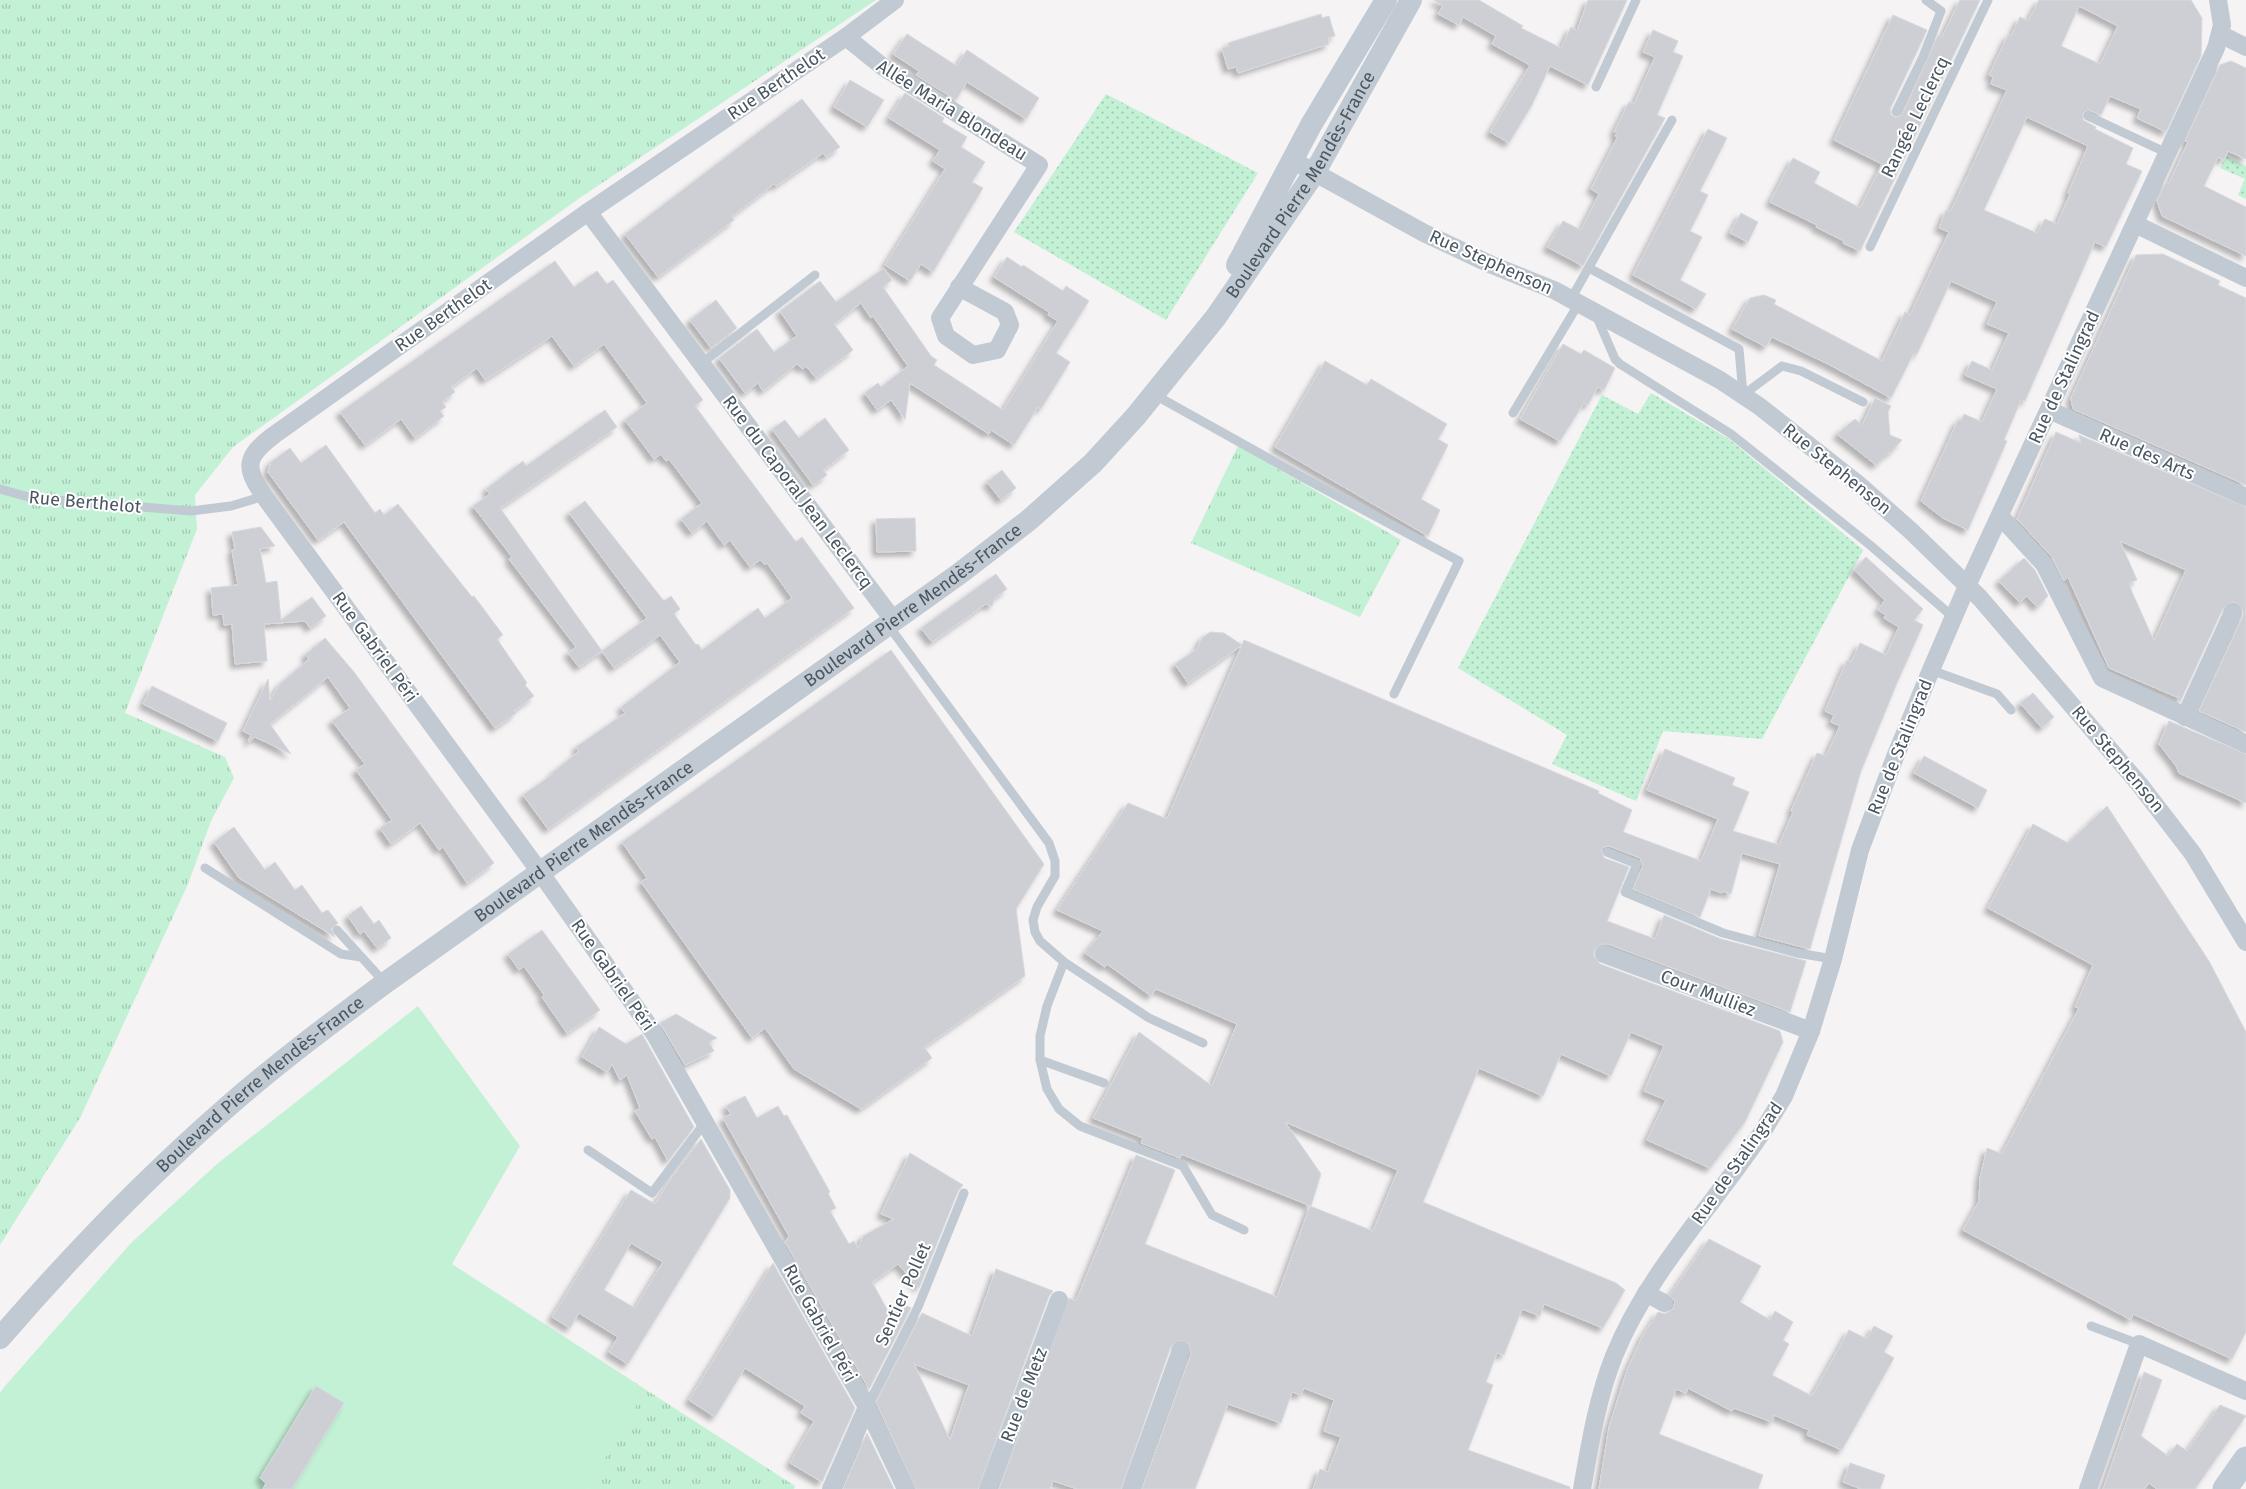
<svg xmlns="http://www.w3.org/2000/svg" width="2246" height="1489" viewBox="0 0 2246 1489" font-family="'Fira Sans',sans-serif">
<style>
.grass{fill:url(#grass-tufts)}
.garden{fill:url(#garden-dots)}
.pitch{fill:#c3f1d5}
.building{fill:#cdcfd5;stroke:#d7d9de;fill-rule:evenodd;filter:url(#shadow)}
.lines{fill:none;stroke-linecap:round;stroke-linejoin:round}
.service{stroke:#c1cad2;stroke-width:9}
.minor{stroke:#c1cad2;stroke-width:18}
.tertiary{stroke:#c1cad2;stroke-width:22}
.secondary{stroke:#c1cbd6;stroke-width:25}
.labels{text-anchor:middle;stroke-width:4;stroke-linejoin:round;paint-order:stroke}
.street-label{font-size:18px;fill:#4a5661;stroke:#fff}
</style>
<defs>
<pattern id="grass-tufts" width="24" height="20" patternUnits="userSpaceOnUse" patternTransform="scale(1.25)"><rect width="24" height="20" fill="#c3f1d5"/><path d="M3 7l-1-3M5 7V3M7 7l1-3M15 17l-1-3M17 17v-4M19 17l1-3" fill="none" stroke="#a0c6b0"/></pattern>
<pattern id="garden-dots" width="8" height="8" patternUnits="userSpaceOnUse" patternTransform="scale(1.25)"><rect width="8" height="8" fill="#c3f1d5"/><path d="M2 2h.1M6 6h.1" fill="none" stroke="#a0c6b0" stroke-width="1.8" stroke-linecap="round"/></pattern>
<filter id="shadow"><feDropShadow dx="-4.5" dy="4.5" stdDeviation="2.5" flood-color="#0004"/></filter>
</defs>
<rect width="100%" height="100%" fill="#f5f3f3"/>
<!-- grass -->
<g class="grass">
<polygon points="0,0 876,0 581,197 233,447 195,495 197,529 125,713 225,757 234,778 211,821 188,884 80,1118 0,1245"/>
<polygon points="1238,446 1401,540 1360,617 1191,543"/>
<polygon points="634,1382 795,1486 794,1489 587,1489 638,1401"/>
</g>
<!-- garden -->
<g class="garden">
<polygon points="1106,94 1258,173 1166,320 1014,232"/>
<polygon points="2226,156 2246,166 2246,199 2238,195 2245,179 2220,168"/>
<polygon points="1651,393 1729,439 1863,550 1762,739 1663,731 1636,801 1552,764 1567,735 1458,668 1602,395 1638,414"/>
</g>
<!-- pitch -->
<polygon class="pitch" points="418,1006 520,1146 452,1264 634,1382 639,1401 587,1489 0,1489 0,1393 5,1386 131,1243 217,1164"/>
<!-- building -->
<g class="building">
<polygon points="1434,0 1479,0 1523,26 1521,28 1561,48 1571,27 1577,31 1588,0 1627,0 1588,85 1550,66 1532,105 1509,143 1490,132 1530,65 1492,44 1496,36 1463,17 1459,25 1438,14 1443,6"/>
<polygon points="1960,0 1980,0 1860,251 1843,243 1844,241 1816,227 1817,225 1770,202 1793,158 1820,172 1814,183 1860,208 1882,164 1834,140 1893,15 1927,30 1890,109 1891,115 1896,118 1902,115 1938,35 1942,37"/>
<path d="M 2039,0 L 2191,0 L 2202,18 L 2201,56 L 2166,132 L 2137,118 L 2141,109 L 2110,96 L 2101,115 L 2088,110 L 2083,113 L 2083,120 L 2096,127 L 2095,129 L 2133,148 L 2126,164 L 2142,171 L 2106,247 L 2095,242 L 2025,401 L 2021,400 L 2004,440 L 2007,441 L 1968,530 L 1943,518 L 1921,501 L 1958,420 L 1961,421 L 1964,414 L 1982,422 L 1997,389 L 1965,375 L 1972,361 L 1992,370 L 2009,333 L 1987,324 L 1997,302 L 1951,281 L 1917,354 L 1914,353 L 1891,398 L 1830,365 L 1772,337 L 1766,347 L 1732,329 L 1750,298 L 1764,295 L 1776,300 L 1774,304 L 1882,361 L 1905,312 L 1910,315 L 1949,232 L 1939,228 L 1946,210 L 1950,212 L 1967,177 L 2007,90 L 1991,84 L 1993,77 L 1989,75 L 2008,35 L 2011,36 L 2020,17 L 2028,21 ZM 2079,6 L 2118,26 L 2100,64 L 2061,46 ZM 2027,117 L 2088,146 L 2068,193 L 2070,194 L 2057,224 L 2045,219 L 2037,233 L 1984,210 Z"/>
<polygon points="1321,14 1322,18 1329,16 1335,36 1328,38 1329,44 1238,73 1236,67 1228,69 1222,48 1229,46 1228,43"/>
<polygon points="1653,30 1678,41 1673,52 1683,56 1657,115 1665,118 1583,266 1547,247 1563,221 1581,230 1599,194 1591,189 1617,138 1615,136 1617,133 1614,132 1629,102 1634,104 1655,57 1643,52"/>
<polygon points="907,34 957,66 967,50 1039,98 1026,119 967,82 956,100 916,75 919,71 893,54"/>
<polygon points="2231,61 2246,68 2246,159 2228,151 2224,160 2218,157 2204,186 2246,207 2246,256 2162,216 2157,200 2166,182 2169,183 2176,168 2188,142 2185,141 2220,65"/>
<polygon points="850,80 884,100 867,127 834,107"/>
<polygon points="905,93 944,118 942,122 967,137 961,147 985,162 972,182 983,188 933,272 921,264 910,281 885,265 945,169 933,161 940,150 889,118"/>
<polygon points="802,99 840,147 826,157 823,153 776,186 774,184 732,216 734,220 658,277 625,234"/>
<polygon points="1708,129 1727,138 1700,191 1708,195 1690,231 1702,237 1680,280 1706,294 1696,309 1633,275"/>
<polygon points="1741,213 1758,222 1748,242 1730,233"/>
<polygon points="2163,254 2220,281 2218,285 2246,298 2246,485 2073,409 2071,398 2136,255"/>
<polygon points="1007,257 1022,267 1023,265 1063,291 1066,286 1089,301 1056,353 1070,362 1041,409 1038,407 1014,445 991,430 989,434 910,383 905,419 891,400 877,410 865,393 878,383 881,387 908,366 873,316 871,318 861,303 834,324 853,350 816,378 806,366 803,369 797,364 763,391 758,383 745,393 719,358 757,329 774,352 797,336 780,311 820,281 836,302 884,268 892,280 883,287 931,356 937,360 934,365 1003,410 1058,321 1048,315 1049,312 994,277"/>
<polygon points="555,261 574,287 597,271 607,284 613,280 703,400 695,406 796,542 802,537 854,608 548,829 523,795 553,774 552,773 579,751 576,747 625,713 621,707 680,662 660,635 614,668 602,651 647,618 569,513 585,501 664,601 671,596 680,609 674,614 696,645 698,644 702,650 758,608 765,618 792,598 767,563 765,565 760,560 750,567 730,540 724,545 707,521 692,533 681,519 702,503 669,459 666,461 661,454 654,459 625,420 647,403 604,344 574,366 552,336 485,380 477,368 451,387 455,392 442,402 446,407 440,411 444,416 415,438 401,419 365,445 340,412"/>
<polygon points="716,300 737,328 711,348 690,320"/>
<polygon points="1563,344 1581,354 1584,350 1615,368 1604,390 1598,387 1588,405 1584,403 1560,441 1520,419"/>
<polygon points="1325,361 1367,385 1371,379 1447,424 1438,439 1448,445 1421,499 1440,510 1428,536 1275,447"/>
<polygon points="1875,398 1891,406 1888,412 1890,435 1902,440 1890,453 1888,453 1876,465 1837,434 1855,419 1862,425"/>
<polygon points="605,410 617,427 500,508 602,651 579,667 568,653 576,647 509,559 512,557 473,506 490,494 486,489 523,461 526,466"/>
<polygon points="825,418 849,450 823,470 827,475 813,485 772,429 785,420 799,438"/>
<path d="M 2056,432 L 2081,443 L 2079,435 L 2246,507 L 2246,732 L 2199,711 L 2243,616 L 2243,611 L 2238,603 L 2232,602 L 2223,608 L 2180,702 L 2178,701 L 2179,698 L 2109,668 L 2068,577 L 2064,581 L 2052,557 L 2017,519 ZM 2120,541 L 2186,570 L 2154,641 L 2132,592 L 2129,583 L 2137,580 Z"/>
<polygon points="326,445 375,513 380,509 384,515 398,504 472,597 474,596 503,635 497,639 527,683 525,685 534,696 514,711 516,713 495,728 344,522 318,540 268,472 271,462 290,448 301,463"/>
<polygon points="1002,470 1016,488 1001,500 987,482"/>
<polygon points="915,518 916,551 877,552 876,519"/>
<polygon points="261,527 275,546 260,549 266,583 277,581 281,620 312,597 326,616 310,628 305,621 264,624 267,661 235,664 232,624 224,625 223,614 213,615 211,588 238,585 232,550 235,550 232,532"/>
<polygon points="1866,557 1923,609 1914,620 1923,625 1897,683 1861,771 1810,949 1759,936 1780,864 1742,853 1731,894 1723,891 1722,893 1711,889 1700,917 1633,889 1643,866 1640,858 1609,846 1604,847 1601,850 1604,858 1629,867 1607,921 1655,939 1664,915 1721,939 1806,961 1790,1012 1608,944 1602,944 1594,950 1594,956 1600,964 1780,1031 1783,1042 1745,1122 1710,1168 1647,1140 1666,1100 1644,1091 1664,1046 1631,1032 1611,1076 1561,1054 1543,1096 1479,1068 1423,1202 1616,1283 1625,1290 1603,1328 1544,1304 1540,1316 1522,1309 1504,1355 1497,1353 1486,1382 1493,1385 1468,1450 1570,1487 1570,1489 1313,1489 1320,1469 1328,1472 1341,1437 1324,1431 1334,1400 1304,1388 1301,1395 1292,1392 1281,1423 1228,1404 1195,1489 1142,1489 1191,1354 1189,1344 1180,1340 1171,1346 1121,1489 1077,1489 1053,1481 1050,1489 999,1489 1069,1298 1076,1301 1136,1155 1175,1170 1145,1244 1277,1297 1310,1206 1373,1231 1398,1170 1285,1122 1321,1174 1311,1206 1181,1154 1180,1158 1141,1143 1143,1138 1093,1118 1139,1032 1212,1086 1237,1024 1156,989 1151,996 1107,964 1105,967 1085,953 1103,931 1057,910 1128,803 1167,819 1242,645 1188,683 1175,664 1197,649 1202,638 1210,632 1224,633 1242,645 1244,640 1599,791 1598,793 1632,810 1623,832 1701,861 1718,819 1647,790 1665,749 1735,778 1732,785 1749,792 1733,831 1779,845 1793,812 1791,811 1817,753 1826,756 1840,726 1831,722 1834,715 1825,711 1847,660 1851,662 1860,643 1886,655 1899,627 1884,618 1886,615 1878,610 1885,600 1854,570"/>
<polygon points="2024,558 2035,570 2048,596 2037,607 2027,596 2020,603 1999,581"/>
<polygon points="996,574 1007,589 995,598 992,606 986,604 932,642 921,628"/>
<polygon points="325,638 354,672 494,863 467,883 443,847 439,850 420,823 391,844 380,828 392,820 356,770 365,764 332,721 350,708 328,677 270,724 291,754 255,737 249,742 248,741 251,735 243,731 268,679 270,701 280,684 309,659 305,655"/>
<polygon points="891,650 1044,864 1016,909 1025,976 924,1047 932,1058 861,1109 794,1069 765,1028 752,1038 641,882 647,878 622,842"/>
<polygon points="152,686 227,723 218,741 143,704"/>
<polygon points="2033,693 2054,717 2042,728 2020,703"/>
<polygon points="2169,721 2246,754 2246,803 2179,773 2176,766 2159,744"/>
<polygon points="1924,756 1987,790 1978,808 1914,773"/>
<polygon points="2107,806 2209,961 2246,1032 2246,1332 2232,1359 2133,1314 2131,1320 1963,1230 1979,1201 1980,1178 1987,1148 2002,1154 2079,1008 2075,1007 2093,965 1988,908 2033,824 2068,843"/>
<polygon points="234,827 265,870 275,862 295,890 302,885 322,913 328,910 338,923 331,929 335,937 239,878 214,842"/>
<polygon points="361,906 374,924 379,920 391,938 377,948 364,931 360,934 348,916"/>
<polygon points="542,930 600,1010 567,1033 542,997 544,995 524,966 519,970 508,954"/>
<polygon points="676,1014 717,1038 709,1042 714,1051 685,1065 660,1023"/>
<polygon points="599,1027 626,1044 642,1034 694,1127 668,1161 655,1137 652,1139 635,1111 640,1108 627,1075 620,1080 612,1064 607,1072 582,1057"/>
<polygon points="745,1096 757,1118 778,1106 784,1116 787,1115 830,1192 828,1193 836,1208 830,1211 849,1244 854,1241 858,1249 863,1236 894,1219 881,1214 910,1153 963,1185 958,1191 919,1288 898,1264 872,1282 888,1311 901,1303 911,1308 869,1389 785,1242 789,1236 723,1118 731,1114 726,1106"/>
<path d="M 701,1139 L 730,1190 L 730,1198 L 628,1364 L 609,1352 L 618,1337 L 579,1313 L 570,1328 L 552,1317 L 631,1190 L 655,1204 L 672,1177 ZM 631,1243 L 663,1262 L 635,1308 L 604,1290 Z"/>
<polygon points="1709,1239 1761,1266 1740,1302 1770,1320 1775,1311 1793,1322 1783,1340 1789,1344 1772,1375 1812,1396 1849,1330 1867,1339 1874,1326 1893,1336 1884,1352 1894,1358 1842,1450 1807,1435 1809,1430 1774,1415 1772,1422 1734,1408 1732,1411 1688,1388 1686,1393 1676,1389 1659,1434 1763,1475 1758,1489 1599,1489 1609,1427 1627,1370 1642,1337 1658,1312 1665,1314 1673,1309 1675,1302 1670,1295"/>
<polygon points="773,1263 855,1408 822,1482 790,1463 814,1421 801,1413 805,1406 745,1368 715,1417 689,1400"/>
<path d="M 996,1269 L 1053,1291 L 1049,1296 L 978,1489 L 916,1489 L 876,1402 L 922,1313 L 972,1336 ZM 914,1364 L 969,1385 L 950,1440 Z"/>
<polygon points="2144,1372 2162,1380 2141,1436 2168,1456 2177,1444 2187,1451 2220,1405 2246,1416 2195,1489 2157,1489 2149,1483 2144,1489 2103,1489"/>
<polygon points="316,1386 344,1403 292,1489 263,1489 266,1483 260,1478"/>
<polygon points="867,1433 894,1489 843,1489"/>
<polygon points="1850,1463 1885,1475 1880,1489 1861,1489 1843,1482"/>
</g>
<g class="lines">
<!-- service -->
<g class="service">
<polyline points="1596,87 1636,0"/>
<polyline points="1896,112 1923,57 1941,11 1926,0"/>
<polyline points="2088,116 2167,153"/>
<polyline points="1870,247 1988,0"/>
<polyline points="1589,268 1739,349 1743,394"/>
<polyline points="1571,299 1672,120"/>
<polyline points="1596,315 1615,359 1620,364 1731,434 1870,545 1953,617"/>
<polyline points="702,363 815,275"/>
<polyline points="1155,395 1302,477 1459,561 1394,694"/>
<polyline points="1743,395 1782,366 1801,371 1863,402"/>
<polyline points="1513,413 1579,303"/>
<polyline points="0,489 32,498 191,511 231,506 264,496"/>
<polyline points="888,625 1049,843 1055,861 1055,876 1037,907 1033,920 1035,932 1040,941 1064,962 1149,1018 1203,1043"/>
<polyline points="1931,670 1997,694 2011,710"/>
<polyline points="1607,852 1637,864 1625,892 1723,933 1797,953 1833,959"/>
<polyline points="205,868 341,954 361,957"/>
<polyline points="337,930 385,983"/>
<polyline points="1064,962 1047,1006 1040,1036 1040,1060 1047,1089 1059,1109 1080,1126 1183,1166 1212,1215 1244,1230"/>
<polyline points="1040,1060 1104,1083"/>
<polyline points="588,1150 652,1193 706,1121"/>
<polyline points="2091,1326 2139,1344"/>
<polyline points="867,1407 918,1307 964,1193"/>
</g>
<!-- minor -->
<g class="minor">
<path d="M 895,0 L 846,37 L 588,212 L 274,435 C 245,457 244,467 264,496 L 540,872 L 654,1033 L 867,1407 L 906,1489"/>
<polyline points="2220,34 2246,47"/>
<polyline points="846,37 883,67 1039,165 940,318 946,336 973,355 997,350 1010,325 1005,312 959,287"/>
<polyline points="1292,160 1424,233 1492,265 1554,290 1720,380 1759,406 1858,484 1911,531 1980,598 2140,785 2193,854 2246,942"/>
<polyline points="588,212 894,621"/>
<polyline points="2135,224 2246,278"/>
<polyline points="2049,410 2246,497"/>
<polyline points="2000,516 2044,564 2102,678 2246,744"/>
<polyline points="2185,717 2233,612"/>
<polyline points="1604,954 1811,1031"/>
<polyline points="1646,1293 1664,1303"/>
<polyline points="831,1489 867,1407"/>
<polyline points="988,1489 1059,1300"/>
<polyline points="1131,1489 1181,1350"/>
<path d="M 1582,1489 C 1590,1444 1597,1399 1614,1356 C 1648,1272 1713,1206 1763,1131 L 1784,1096 L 1811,1031 L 1833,959 L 1860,850 L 1895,757 L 1931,670 L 1967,586 L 2216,48 L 2222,25 L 2218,0"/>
<polyline points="2088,1489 2139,1344 2246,1391"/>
</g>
<!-- tertiary -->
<g class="tertiary">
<polyline points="1237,265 1311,125 1386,0"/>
<path id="s1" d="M 0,1338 C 70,1257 145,1179 225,1109 C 276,1064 331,1023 385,983 L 959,574 L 1029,520 L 1093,463 L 1136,416 L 1216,317 L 1315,172 L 1411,0"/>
</g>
<!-- secondary -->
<polyline class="secondary" points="2225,1489 2246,1459"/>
</g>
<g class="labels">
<!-- street labels -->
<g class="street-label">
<text transform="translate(776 84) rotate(-34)" y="6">Rue Berthelot</text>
<text transform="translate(952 110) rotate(32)" y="6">Allée Maria Blondeau</text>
<text transform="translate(1915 117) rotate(-64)" y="6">Rangée Leclercq</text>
<text dy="6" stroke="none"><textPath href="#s1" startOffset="1752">Boulevard Pierre Mendès-France</textPath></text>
<text transform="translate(1491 262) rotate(24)" y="6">Rue Stephenson</text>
<text transform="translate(443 315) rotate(-35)" y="6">Rue Berthelot</text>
<text transform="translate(2064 377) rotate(-65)" y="6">Rue de Stalingrad</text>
<text transform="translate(2147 454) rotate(24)" y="6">Rue des Arts</text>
<text transform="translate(1837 469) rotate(39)" y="6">Rue Stephenson</text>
<text transform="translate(798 492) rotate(53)" y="6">Rue du Caporal Jean Leclercq</text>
<text transform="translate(85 502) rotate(5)" y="6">Rue Berthelot</text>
<text dy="6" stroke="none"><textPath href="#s1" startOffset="1174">Boulevard Pierre Mendès-France</textPath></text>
<text transform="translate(375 647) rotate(54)" y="6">Rue Gabriel Péri</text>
<text transform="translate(1900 747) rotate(-68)" y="6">Rue de Stalingrad</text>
<text transform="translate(2118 759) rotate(50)" y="6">Rue Stephenson</text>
<text dy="6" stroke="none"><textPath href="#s1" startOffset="769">Boulevard Pierre Mendès-France</textPath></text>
<text transform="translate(613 975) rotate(55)" y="6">Rue Gabriel Péri</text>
<text transform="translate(1708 993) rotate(21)" y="6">Cour Mulliez</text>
<text dy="6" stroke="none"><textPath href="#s1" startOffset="364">Boulevard Pierre Mendès-France</textPath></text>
<text transform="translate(1737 1163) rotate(-55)" y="6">Rue de Stalingrad</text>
<text transform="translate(903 1294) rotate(-66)" y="6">Sentier Pollet</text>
<text transform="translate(820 1323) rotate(61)" y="6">Rue Gabriel Péri</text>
<text transform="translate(1024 1395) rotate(-69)" y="6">Rue de Metz</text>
</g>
</g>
</svg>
